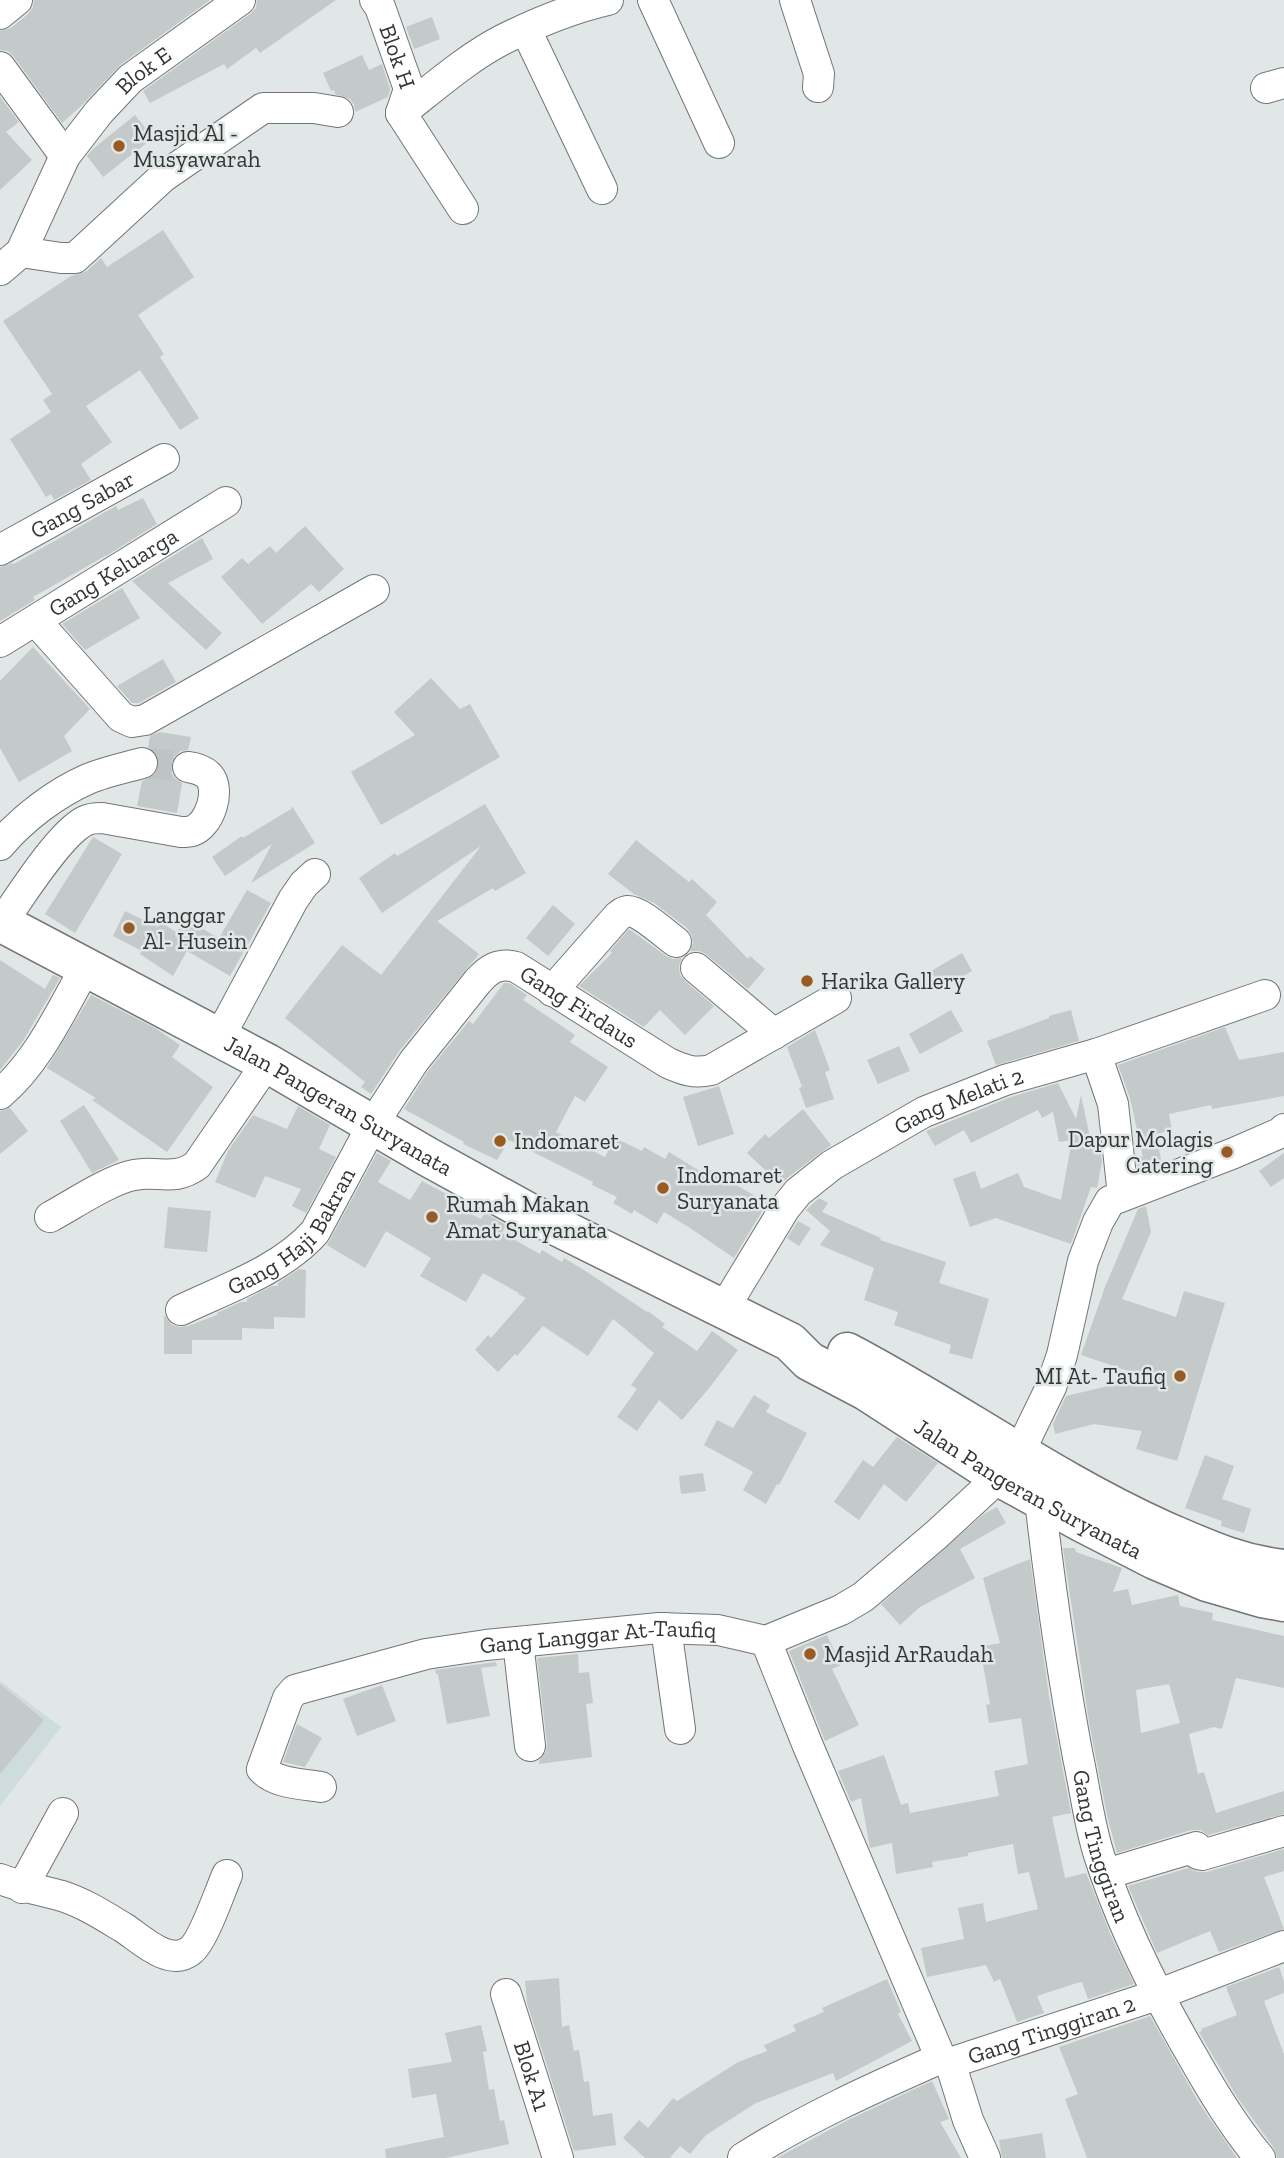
<svg xmlns="http://www.w3.org/2000/svg" width="1284" height="2158" viewBox="0 0 1284 2158" font-family="'Zilla Slab',serif">
<style>
.built{fill:#cedcde}
.building{fill:#c4c9ca;fill-rule:evenodd}
.lines{fill:none;stroke-linecap:round;stroke-linejoin:round}
.minor-tunnel{stroke:#bec3c4;stroke-width:30;stroke-dasharray:30 15;stroke-linecap:butt}
.minor-casing{stroke:#727677;stroke-width:32}
.major-casing{stroke:#727677;stroke-width:41}
.minor{stroke:#fff;stroke-width:30}
.major{stroke:#fff;stroke-width:38}
.poi-dot{fill:#9a5b23;stroke:#e1e6e7;stroke-width:2.5}
.labels{text-anchor:middle;stroke-width:5;stroke-linejoin:round;paint-order:stroke}
.street-label{font-size:23px;fill:#343636;stroke:#e1e6e7}
.poi-label{font-size:23px;fill:#343636;stroke:#e1e6e7;text-anchor:start}
</style>
<rect width="100%" height="100%" fill="#e1e6e7"/>
<!-- built -->
<polygon class="built" points="0,1681 61,1727 0,1806"/>
<!-- building -->
<g class="building">
<polygon points="34,0 210,0 120,65 80,107 62,123 14,57 8,51 0,50 0,31 11,28 28,14 33,7"/>
<polygon points="257,0 336,0 260,53 256,48 227,69 224,64 150,103 143,91 250,14 256,8"/>
<polygon points="432,17 440,39 414,49 406,27"/>
<polygon points="362,55 369,70 382,64 390,89 388,97 355,112 354,105 350,99 335,94 334,90 331,91 323,73"/>
<polygon points="0,97 19,122 6,132 32,160 0,190"/>
<polygon points="135,115 153,138 103,177 87,156 93,149"/>
<polygon points="163,230 194,277 138,315 164,354 160,357 199,418 180,430 140,370 86,406 112,442 81,464 91,480 54,500 51,494 46,497 10,439 51,412 43,400 52,394 3,321 71,276 87,271 101,258 107,267"/>
<polygon points="143,498 157,524 106,556 103,554 105,556 33,597 35,600 0,621 0,567 13,563 14,564 116,506 118,510"/>
<polygon points="305,526 344,569 319,592 311,584 262,624 221,577 242,558 248,564 270,546 276,553"/>
<polygon points="202,538 213,559 168,583 222,633 206,650 132,581"/>
<polygon points="122,588 140,618 85,650 62,624"/>
<polygon points="33,647 90,709 64,736 72,751 19,782 0,748 0,681"/>
<polygon points="163,659 176,682 139,703 132,703 117,686"/>
<polygon points="431,678 460,709 470,704 500,757 381,825 351,772 415,735 394,712"/>
<polygon points="160,732 191,737 188,750 181,751 175,756 171,764 172,774 177,780 182,783 177,813 137,806 142,781 154,776 157,770 165,778 159,767 159,758 155,751 148,747 150,736"/>
<polygon points="485,804 526,873 495,891 493,888 437,921 479,954 400,1050 371,1094 361,1087 365,1082 285,1018 342,945 381,975 481,846 382,913 359,878 395,853 397,856"/>
<polygon points="292,806 315,843 251,883 272,844 225,876 212,857 242,836 243,838 291,809"/>
<polygon points="93,837 122,854 75,933 45,914"/>
<polygon points="636,840 689,882 692,879 717,902 706,915 748,959 750,956 765,969 748,989 707,955 700,951 690,951 693,943 692,936 687,928 654,903 634,894 608,874"/>
<polygon points="247,890 271,903 230,976 187,951 173,976 140,954 142,951 113,936 125,911 158,927 161,922 177,933 185,919 219,938"/>
<polygon points="553,905 575,924 548,956 526,938"/>
<polygon points="629,929 666,956 673,959 682,958 679,966 680,975 685,981 714,1006 685,1035 660,1010 644,1027 579,986 612,953 610,951"/>
<polygon points="962,953 972,971 941,989 931,971"/>
<polygon points="0,960 45,989 53,975 60,978 23,1041 0,1070"/>
<polygon points="504,983 509,983 527,995 523,1000 575,1035 570,1042 608,1067 585,1102 575,1096 556,1132 605,1157 615,1138 642,1151 644,1147 665,1159 669,1152 706,1175 704,1166 767,1203 734,1258 690,1228 664,1212 657,1224 634,1210 632,1214 613,1203 617,1197 592,1185 593,1182 509,1140 497,1160 463,1144 464,1142 404,1109 428,1071 469,1021 473,1024"/>
<polygon points="91,995 155,1028 180,1045 172,1057 213,1087 167,1152 92,1100 96,1098 47,1068"/>
<polygon points="951,1010 963,1031 920,1054 909,1034"/>
<polygon points="1071,1010 1079,1041 996,1065 987,1041 1049,1018 1049,1016"/>
<polygon points="1225,1027 1239,1060 1284,1052 1284,1096 1212,1109 1211,1105 1169,1114 1172,1130 1156,1134 1161,1160 1166,1161 1138,1171 1136,1155 1143,1157 1130,1098 1118,1065"/>
<polygon points="815,1030 830,1070 825,1072 834,1099 806,1108 799,1088 802,1087 787,1047"/>
<polygon points="899,1046 910,1071 878,1084 867,1060"/>
<polygon points="1058,1083 1076,1119 1081,1095 1092,1147 1100,1149 1102,1161 1097,1188 1091,1187 1071,1244 996,1218 970,1227 953,1179 975,1171 981,1189 1018,1173 1024,1187 1061,1200 1072,1140 1059,1142 1053,1112 1042,1118 1038,1110 971,1143 964,1130 935,1146 926,1131 1011,1097"/>
<polygon points="719,1086 734,1134 698,1146 683,1097"/>
<polygon points="84,1105 119,1160 92,1173 60,1121"/>
<polygon points="298,1106 330,1125 319,1149 336,1157 306,1213 292,1206 301,1189 265,1176 255,1198 215,1182 228,1151 253,1115 287,1129"/>
<polygon points="10,1108 28,1131 0,1154 0,1111"/>
<polygon points="803,1109 831,1145 787,1178 781,1185 747,1153 765,1134 769,1138"/>
<polygon points="377,1153 391,1161 378,1182 410,1200 422,1181 452,1197 449,1204 481,1219 485,1213 506,1225 502,1233 540,1254 542,1250 562,1262 564,1258 584,1270 647,1312 648,1311 665,1324 662,1327 697,1351 712,1331 738,1350 710,1387 682,1420 659,1400 637,1431 617,1417 637,1389 631,1385 654,1353 613,1319 588,1356 543,1326 517,1356 515,1354 498,1372 475,1350 488,1335 491,1338 526,1298 518,1294 519,1293 483,1273 466,1302 420,1276 431,1258 386,1231 365,1268 327,1245"/>
<polygon points="1284,1153 1284,1178 1271,1187 1259,1171"/>
<polygon points="819,1198 828,1203 822,1212 881,1238 880,1240 946,1262 939,1283 989,1299 972,1359 949,1353 951,1345 894,1325 898,1312 864,1300 874,1268 820,1245 830,1231 806,1210"/>
<polygon points="1146,1206 1151,1232 1122,1299 1176,1317 1184,1291 1225,1303 1177,1461 1136,1449 1142,1431 1094,1424 1055,1434 1053,1424 1066,1396 1146,1377 1081,1355 1105,1287 1138,1209"/>
<polygon points="168,1207 211,1211 207,1252 164,1248"/>
<polygon points="798,1221 811,1228 799,1246 787,1238"/>
<polygon points="299,1269 306,1270 305,1318 274,1317 274,1329 242,1328 242,1340 192,1340 192,1354 164,1354 164,1315 172,1325 180,1327 188,1326 217,1315 217,1313 241,1302 247,1302 247,1299 272,1286 278,1286 278,1283"/>
<polygon points="754,1395 770,1405 766,1412 807,1433 779,1485 777,1484 766,1504 743,1490 753,1472 704,1445 717,1420 733,1428"/>
<polygon points="897,1437 938,1463 906,1502 884,1484 859,1520 834,1502 863,1460 873,1467"/>
<polygon points="1205,1455 1234,1466 1222,1499 1251,1509 1244,1533 1221,1526 1222,1521 1185,1508"/>
<polygon points="703,1473 706,1491 681,1494 679,1476"/>
<polygon points="997,1507 1006,1523 960,1549 975,1578 920,1607 900,1625 881,1604 984,1514"/>
<path d="M 1063,1548 L 1075,1548 L 1076,1552 L 1122,1568 L 1113,1592 L 1128,1589 L 1132,1605 L 1178,1595 L 1180,1606 L 1213,1613 L 1212,1620 L 1284,1636 L 1284,1688 L 1236,1678 L 1222,1729 L 1214,1727 L 1189,1734 L 1198,1774 L 1204,1772 L 1216,1813 L 1284,1791 L 1284,1814 L 1208,1835 L 1201,1830 L 1191,1830 L 1117,1853 L 1107,1815 L 1089,1722 ZM 1169,1684 L 1180,1723 L 1141,1733 L 1136,1690 Z"/>
<polygon points="1030,1559 1049,1696 1071,1813 1052,1817 1065,1878 1086,1873 1112,1938 1134,1984 1088,1999 1082,1982 1077,1983 1037,1996 1044,2013 1017,2022 1000,1979 994,1982 986,1965 927,1977 921,1948 964,1939 958,1908 983,1903 986,1922 1038,1909 1029,1872 1018,1874 1013,1844 968,1853 968,1856 932,1862 933,1867 896,1874 892,1843 870,1848 861,1798 851,1802 838,1771 884,1755 901,1805 908,1803 910,1813 999,1796 994,1771 1028,1764 1021,1718 989,1723 986,1705 990,1704 980,1647 1000,1643 983,1578"/>
<polygon points="827,1635 841,1665 832,1669 859,1725 825,1741 789,1651"/>
<polygon points="578,1654 579,1673 589,1672 593,1703 586,1704 592,1757 539,1764 539,1761 546,1752 547,1744 537,1658"/>
<polygon points="496,1662 497,1666 481,1668 490,1716 447,1724 438,1674 436,1674 435,1670"/>
<polygon points="0,1684 44,1720 0,1774"/>
<polygon points="382,1685 396,1721 357,1736 343,1699"/>
<polygon points="297,1724 322,1738 305,1767 283,1762"/>
<polygon points="1284,1849 1284,1871 1264,1877 1284,1929 1219,1952 1210,1931 1157,1953 1128,1886 1188,1868 1198,1872 1207,1872"/>
<polygon points="1279,1967 1284,1981 1284,1993 1264,2001 1284,2054 1284,2158 1277,2158 1274,2148 1237,2097 1199,2032 1202,2031 1201,2029 1237,2015 1226,1987"/>
<polygon points="559,1978 562,2027 569,2025 574,2051 579,2050 584,2082 589,2081 593,2116 612,2113 616,2145 574,2151 527,2003 525,1981"/>
<polygon points="887,1979 901,2012 898,2014 912,2041 836,2081 833,2073 756,2103 706,2135 690,2154 680,2146 670,2158 645,2158 623,2138 639,2120 648,2128 673,2098 677,2101 738,2062 767,2051 764,2045 796,2031 793,2025 824,2012 822,2008"/>
<polygon points="1150,2016 1199,2103 1237,2158 1087,2158 1065,2099 1078,2094 1059,2047"/>
<polygon points="481,2025 487,2051 483,2052 489,2090 494,2089 500,2121 504,2120 509,2144 446,2158 386,2158 385,2149 444,2137 436,2094 412,2098 408,2069 452,2062 445,2033"/>
<polygon points="932,2081 949,2119 940,2122 961,2158 777,2158 848,2120"/>
<polygon points="1042,2133 1046,2158 1002,2158 999,2140"/>
</g>
<g class="lines">
<!-- minor-tunnel -->
<polyline class="minor-tunnel" points="142,763 188,767"/>
<defs>
<g id="minor">
<path id="s1" d="M 375,0 L 380,7 L 409,89 L 401,113"/>
<polyline points="653,0 719,143"/>
<polyline points="795,0 819,74 818,87"/>
<polyline points="0,14 17,0"/>
<polyline points="526,30 602,189"/>
<polyline points="0,67 65,156"/>
<polyline points="1266,88 1284,83"/>
<path d="M 401,113 C 432,89 467,58 502,40 C 534,24 573,8 608,0"/>
<polyline points="401,113 463,209"/>
<polyline points="21,252 61,258 75,258 163,177 263,108 314,108 338,112"/>
<path id="s2" d="M 0,270 L 21,252 L 65,156 L 99,112 L 130,79 L 240,0"/>
<path id="s3" d="M 0,550 L 164,459"/>
<polyline points="36,621 121,717 132,722 145,720 374,590"/>
<path id="s4" d="M 0,642 L 226,502"/>
<path d="M 0,845 C 23,818 56,793 88,779 C 105,772 124,768 142,763"/>
<path d="M 2,923 C 19,898 60,833 85,821 C 91,818 96,818 102,818 L 181,832 C 185,832 189,832 192,831 C 210,825 221,790 209,776 C 203,770 196,768 188,767"/>
<polyline points="696,968 774,1034"/>
<path d="M 552,991 L 618,916 C 621,914 624,911 627,911 C 638,909 666,935 676,942"/>
<polyline points="219,1038 293,900 304,884 315,874"/>
<polyline points="1096,1054 1113,1104 1123,1195"/>
<path d="M 0,1094 C 39,1061 61,1010 86,967"/>
<path d="M 50,1217 C 72,1205 111,1179 134,1175 C 158,1170 174,1182 197,1165 L 267,1063"/>
<path id="s5" d="M 181,1310 C 227,1288 281,1270 315,1232 L 373,1124 L 414,1061 L 478,981 C 489,969 499,962 516,967 L 668,1063 C 684,1070 694,1074 711,1070 L 836,998"/>
<path id="s6" d="M 723,1310 L 785,1208 L 798,1192 L 832,1165 L 924,1112 L 1005,1080 L 1096,1054 L 1265,995"/>
<polyline points="1019,1453 1051,1387 1062,1355 1083,1261 1098,1222 1110,1201 1234,1153 1280,1133 1284,1129"/>
<path id="s7" d="M 1040,1500 C 1050,1587 1062,1672 1078,1757 C 1085,1789 1089,1824 1099,1855 C 1121,1924 1154,1990 1190,2052 C 1211,2089 1233,2126 1260,2158"/>
<polyline points="666,1628 680,1729"/>
<path id="s8" d="M 766,1641 L 808,1746 L 939,2054 L 944,2061 L 953,2062 L 1157,1995 L 1284,1946"/>
<polyline points="518,1642 530,1746"/>
<path id="s9" d="M 321,1787 C 303,1784 276,1784 262,1769 L 288,1698 L 295,1690 L 426,1654 L 486,1645 L 659,1628 L 718,1630 L 766,1641 L 841,1610 L 863,1597 L 936,1535 L 999,1477"/>
<polyline points="1106,1874 1196,1847 1198,1854 1202,1855 1284,1831"/>
<path d="M 0,1879 C 20,1887 41,1890 62,1896 C 84,1903 104,1916 124,1928 C 141,1939 169,1967 190,1951 C 203,1942 220,1891 227,1875"/>
<polyline points="22,1888 63,1813"/>
<path id="s10" d="M 506,1994 L 558,2158"/>
<polyline points="950,2062 968,2120 985,2158"/>
<path d="M 743,2158 C 806,2118 873,2088 941,2058"/>
</g>
<g id="major">
<path id="s11" d="M 0,922 L 267,1063 L 428,1157 L 528,1212 L 790,1342 L 809,1361 L 866,1391 L 999,1477 L 1081,1522 L 1155,1560 L 1207,1582 L 1262,1598 L 1284,1602"/>
<path d="M 847,1352 C 954,1408 1052,1480 1163,1530 C 1205,1548 1238,1564 1284,1569"/>
</g>
</defs>
<!-- minor casing -->
<use href="#minor" class="minor-casing"/>
<!-- major casing -->
<use href="#major" class="major-casing"/>
<!-- minor -->
<use href="#minor" class="minor"/>
<!-- major -->
<use href="#major" class="major"/>
</g>
<!-- markers -->
<g class="poi-dot">
<circle cx="119" cy="146" r="7"/>
<circle cx="129" cy="928" r="7"/>
<circle cx="807" cy="981" r="7"/>
<circle cx="500" cy="1141" r="7"/>
<circle cx="1227" cy="1152" r="7"/>
<circle cx="663" cy="1188" r="7"/>
<circle cx="432" cy="1217" r="7"/>
<circle cx="1180" cy="1376" r="7"/>
<circle cx="810" cy="1654" r="7"/>
</g>
<g class="labels">
<!-- street labels -->
<g class="street-label">
<text dy="8" stroke="none"><textPath href="#s1" startOffset="61">Blok H</textPath></text>
<text dy="8" stroke="none"><textPath href="#s2" startOffset="250">Blok E</textPath></text>
<text dy="8" stroke="none"><textPath href="#s3" startOffset="94">Gang Sabar</textPath></text>
<text dy="8" stroke="none"><textPath href="#s4" startOffset="133">Gang Keluarga</textPath></text>
<text dy="8" stroke="none"><textPath href="#s5" startOffset="574">Gang Firdaus</textPath></text>
<text dy="8" stroke="none"><textPath href="#s6" startOffset="326">Gang Melati 2</textPath></text>
<text dy="8" stroke="none"><textPath href="#s11" startOffset="385">Jalan Pangeran Suryanata</textPath></text>
<text dy="8" stroke="none"><textPath href="#s5" startOffset="140">Gang Haji Bakran</textPath></text>
<text dy="8" stroke="none"><textPath href="#s11" startOffset="1176">Jalan Pangeran Suryanata</textPath></text>
<text dy="8" stroke="none"><textPath href="#s9" startOffset="458">Gang Langgar At-Taufiq</textPath></text>
<text dy="8" stroke="none"><textPath href="#s7" startOffset="352">Gang Tinggiran</textPath></text>
<text dy="8" stroke="none"><textPath href="#s8" startOffset="569">Gang Tinggiran 2</textPath></text>
<text dy="8" stroke="none"><textPath href="#s10" startOffset="86">Blok A1</textPath></text>
</g>
<!-- poi labels -->
<g class="poi-label">
<text x="133" y="141">Masjid Al -<tspan x="133" dy="26">Musyawarah</tspan></text>
<text x="143" y="923">Langgar<tspan x="143" dy="26">Al- Husein</tspan></text>
<text x="821" y="989">Harika Gallery</text>
<text x="1213" y="1147" text-anchor="end">Dapur Molagis<tspan x="1213" dy="26">Catering</tspan></text>
<text x="514" y="1149">Indomaret</text>
<text x="677" y="1183">Indomaret<tspan x="677" dy="26">Suryanata</tspan></text>
<text x="446" y="1212">Rumah Makan<tspan x="446" dy="26">Amat Suryanata</tspan></text>
<text x="1166" y="1384" text-anchor="end">MI At- Taufiq</text>
<text x="824" y="1662">Masjid ArRaudah</text>
</g>
</g>
</svg>
